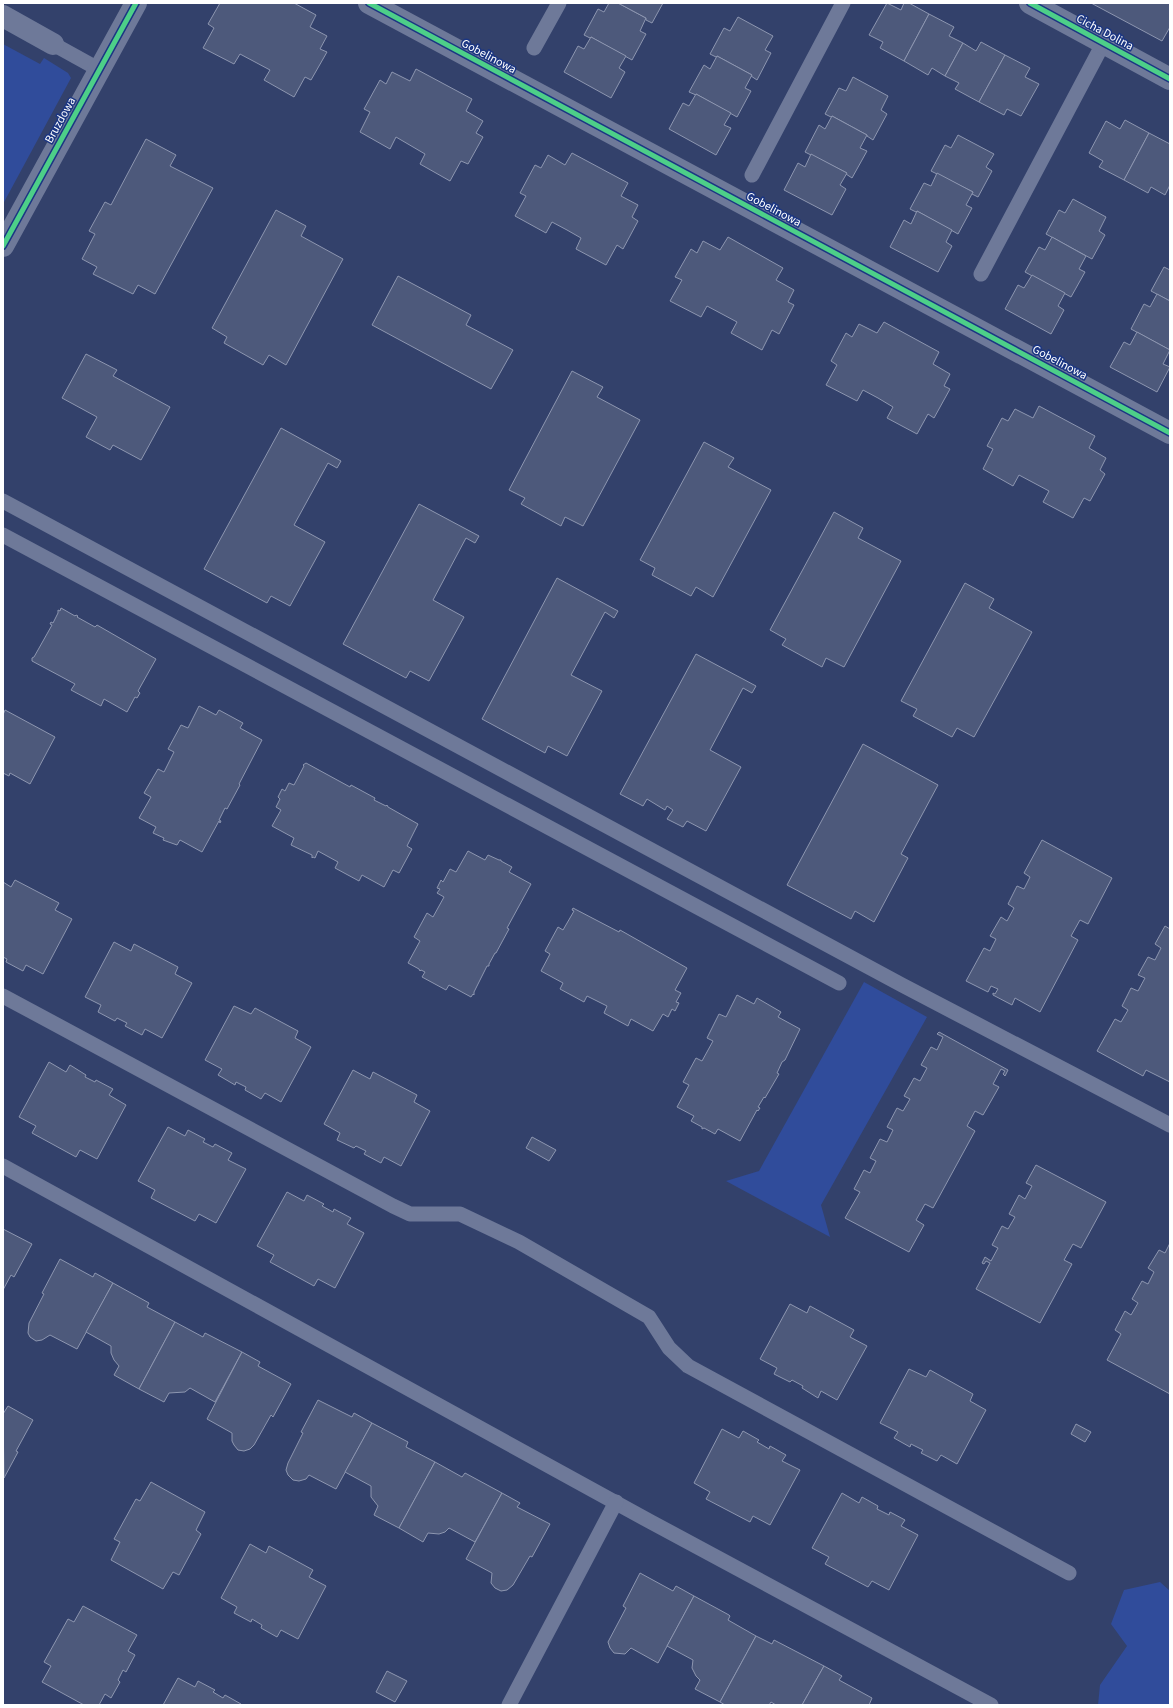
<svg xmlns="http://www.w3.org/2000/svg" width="1173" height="1708" viewBox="0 0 1173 1708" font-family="'Source Sans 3',sans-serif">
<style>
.green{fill:#304c9b}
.building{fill:#4d597b;stroke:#8d96b0}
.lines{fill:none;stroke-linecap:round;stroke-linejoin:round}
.service{stroke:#6e7999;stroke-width:15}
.minor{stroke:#6e7999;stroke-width:22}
.cycleway-casing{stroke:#1b3683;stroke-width:8}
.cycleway{stroke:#4dcf88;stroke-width:5}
.labels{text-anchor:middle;stroke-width:3;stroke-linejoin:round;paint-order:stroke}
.street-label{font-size:12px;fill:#fff;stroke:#1b3683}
</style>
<rect width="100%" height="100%" fill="#33416b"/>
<!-- green -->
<g class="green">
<polygon points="3,44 40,64 44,58 68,73 71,78 3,204"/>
<polygon points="864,982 927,1017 821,1205 830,1237 726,1181 759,1171"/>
<polygon points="1160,1582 1170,1591 1170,1705 1098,1705 1100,1685 1127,1646 1111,1624 1124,1590"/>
</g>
<!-- building -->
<g class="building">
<polygon points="220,3 294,3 316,15 310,27 327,36 320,49 327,52 311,80 305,77 294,97 264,80 270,70 240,54 234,64 203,48 214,28 208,24"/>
<polygon points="609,3 618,3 646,18 640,31 646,34 632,60 591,37 590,38 584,35 598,9 604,12"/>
<polygon points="618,3 663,3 652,23 646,20 646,18"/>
<polygon points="887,3 901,10 904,3 909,3 929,14 904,61 880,48 883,42 869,35"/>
<polygon points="1091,3 1170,3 1170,27 1162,41"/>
<polygon points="929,14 954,27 949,36 963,43 945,76 932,68 928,75 904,61"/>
<polygon points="738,17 773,36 765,50 771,53 757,80 751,76 752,75 717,56 716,57 710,54 724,28 730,31"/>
<polygon points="591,37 626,56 619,68 625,72 611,98 564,72 578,46 584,49"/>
<polygon points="981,42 1005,55 979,102 955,89 959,83 945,76 963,43 976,51"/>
<polygon points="1005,55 1030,68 1025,77 1039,84 1021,116 1007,109 1004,115 979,102"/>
<polygon points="717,56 752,75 745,88 751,91 737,117 696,94 696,95 689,92 704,65 710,69"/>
<polygon points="416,69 472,99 466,111 483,121 476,133 483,137 468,164 461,161 450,181 420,164 425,154 396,137 390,149 360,132 370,112 364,109 380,80 386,84 392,72 410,81"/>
<polygon points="853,77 888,96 881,110 887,114 873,140 867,136 867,135 832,116 831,117 825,114 839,88 846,91"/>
<polygon points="696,94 731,113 724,125 731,128 716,155 669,129 683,103 689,106"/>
<polygon points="832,116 867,135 860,148 867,151 852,178 846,174 847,173 805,152 819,125 825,129"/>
<polygon points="1125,120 1149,133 1124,180 1099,167 1103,161 1089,153 1106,121 1120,129"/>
<polygon points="1149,133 1170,144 1170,185 1165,195 1151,187 1148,193 1124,180"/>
<polygon points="958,135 994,154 986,167 992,171 978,197 972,194 973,192 931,171 945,145 951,148"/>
<polygon points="146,139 176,155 170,166 213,188 155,294 138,285 133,294 93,274 97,267 82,259 95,234 89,231 105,202 111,205"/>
<polygon points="572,153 628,183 621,196 638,205 632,217 638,221 623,249 617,245 606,265 576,249 581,238 567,230 552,222 546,233 515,216 526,196 520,193 535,165 541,168 548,155 565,165"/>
<polygon points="811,154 847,173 840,185 846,189 832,215 784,190 798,163 805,167"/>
<polygon points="937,173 973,192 966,205 972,208 958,234 917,211 916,212 910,209 924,183 931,186"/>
<polygon points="1073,199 1106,217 1099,231 1105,235 1092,259 1046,234 1059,210 1065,213"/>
<polygon points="276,210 306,226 301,236 343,259 286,365 269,355 263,365 224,343 227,337 212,328"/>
<polygon points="917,211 952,230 946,242 952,246 938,272 890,247 904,220 911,224"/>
<polygon points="728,237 783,268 776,280 794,290 788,302 794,305 779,334 772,330 762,350 731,333 737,322 707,306 701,317 670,301 682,280 675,277 691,249 697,253 703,241 720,250"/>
<polygon points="1052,237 1086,256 1079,269 1085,272 1071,297 1025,272 1039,247 1045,250"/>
<polygon points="1164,267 1170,270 1170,301 1151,291"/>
<polygon points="1032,275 1065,293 1058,306 1064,310 1051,334 1005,309 1018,285 1024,288"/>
<polygon points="398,276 471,315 466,325 513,350 491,389 372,325"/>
<polygon points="1157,294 1170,301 1170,350 1131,329 1144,304 1150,307"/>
<polygon points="884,322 939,352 933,364 950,374 944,386 950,389 934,418 928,414 917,434 887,418 893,407 878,398 863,390 857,401 826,385 837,365 831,361 846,333 852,337 859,324 877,333"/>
<polygon points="1137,332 1170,350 1163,364 1170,367 1157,392 1110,367 1124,342 1130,345"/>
<polygon points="86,354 117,370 113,376 170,407 141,460 113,445 110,450 86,437 97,417 62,398"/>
<polygon points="572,371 603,387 597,397 640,420 583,526 565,517 561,526 521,504 525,498 509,490"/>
<polygon points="1039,406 1095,436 1089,448 1106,458 1100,470 1105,474 1090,501 1084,498 1073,518 1043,502 1049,491 1019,475 1013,486 983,469 993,449 987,446 1002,418 1008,421 1015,409 1033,418"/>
<polygon points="281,428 341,461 337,468 328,463 294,525 325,542 290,606 271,596 267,603 204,569"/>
<polygon points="704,442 734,458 728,467 771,490 713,597 696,587 691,596 652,575 655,568 640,560"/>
<polygon points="419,504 479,536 475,543 466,538 433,600 464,617 429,681 410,671 406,678 343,644"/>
<polygon points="834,512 863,528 858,538 901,561 844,667 826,658 822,667 782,645 786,639 770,630"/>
<polygon points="557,578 618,611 614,618 605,612 571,675 602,691 567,756 548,746 545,753 482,719"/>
<polygon points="965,583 994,599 989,608 1032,632 974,737 957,728 952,737 913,716 917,709 901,701"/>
<polygon points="61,608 75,616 76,615 78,616 77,617 95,627 97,625 156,659 138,691 140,693 137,698 135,697 127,712 104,699 101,706 71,690 75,684 32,661 32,658 34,657 52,625 50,624 51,622 53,623 58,613 58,610 60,611"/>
<polygon points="696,654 756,686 752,693 743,688 710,750 741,767 706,831 687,821 683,827 667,819 673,810 667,806 665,810 647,799 643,806 620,794"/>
<polygon points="199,706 216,715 219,710 243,723 240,728 262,740 239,784 240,785 227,809 225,808 219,820 221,821 220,823 219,821 202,852 180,840 177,845 163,840 164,838 153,833 156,827 139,818 151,797 144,793 158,769 164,772 174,752 168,749 181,725 188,728"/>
<polygon points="5,710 55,737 30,784 10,773 9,776 3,773 3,715"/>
<polygon points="863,744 938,785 901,854 908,858 874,922 855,911 851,919 787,885"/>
<polygon points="306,763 350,787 351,785 375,798 374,800 386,806 387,805 388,807 418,824 407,846 412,849 399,873 393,870 384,887 362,875 359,881 335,868 338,862 318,851 315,858 313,857 312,858 312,855 291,845 294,838 272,826 281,810 276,807 280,799 278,797 282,789 285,791 289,783 294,785 304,766 303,765"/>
<polygon points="1042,840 1112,878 1088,924 1080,920 1071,936 1078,940 1040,1012 1015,998 1012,1005 993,995 993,993 995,994 998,989 991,986 988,992 966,981 984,948 990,951 996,939 990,936 1001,917 1007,921 1014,908 1008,904 1017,886 1024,889 1030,877 1024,873"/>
<polygon points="468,851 485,860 488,855 499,860 501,860 501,861 512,867 509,872 531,884 507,928 509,929 496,953 495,953 489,964 489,966 487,966 474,992 474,995 473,994 471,997 449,985 446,990 422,977 425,972 421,970 420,971 419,969 408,963 420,941 414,937 427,913 433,917 444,897 437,893 440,889 437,888 441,880 443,882 450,869 456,872"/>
<polygon points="15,880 59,903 55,910 72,919 43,974 26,965 23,971 6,962 7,959 3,957 3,882 11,887"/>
<polygon points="573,908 619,932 620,930 687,968 675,990 681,993 676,1002 679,1003 675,1011 672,1009 668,1017 663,1014 653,1031 631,1019 628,1026 604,1013 607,1006 587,996 584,1002 560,989 563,983 541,971 550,954 545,951 558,927 563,930 574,911 572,910"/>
<polygon points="1165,926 1170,929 1170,1082 1146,1070 1143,1076 1097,1051 1115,1019 1121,1022 1128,1010 1122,1006 1131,988 1138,991 1145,978 1138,975 1148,957 1155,960 1161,948 1155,944"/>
<polygon points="114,942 131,951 134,944 178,967 175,974 192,983 162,1038 145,1029 142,1035 125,1026 127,1023 117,1018 115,1021 98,1012 101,1005 85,997"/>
<polygon points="737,995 754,1004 757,998 781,1012 778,1017 800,1029 785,1060 782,1062 777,1073 779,1074 765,1098 764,1097 758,1107 760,1108 758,1111 757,1110 740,1141 718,1129 715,1134 704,1128 702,1129 702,1127 691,1121 694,1116 677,1107 689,1085 683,1082 696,1058 702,1061 713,1041 707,1038 719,1014 726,1017"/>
<polygon points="234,1006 251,1014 255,1008 298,1031 295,1038 311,1047 281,1102 265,1093 261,1099 245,1090 246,1087 236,1082 235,1085 218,1075 222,1069 205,1060"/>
<polygon points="939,1032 1008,1070 1005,1076 1003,1074 1005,1071 1001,1069 993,1084 999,1087 983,1115 975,1111 967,1126 975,1131 933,1208 925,1204 916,1220 924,1225 909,1252 845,1218 860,1192 854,1189 864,1170 870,1173 876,1161 870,1158 880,1139 887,1142 893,1130 887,1127 897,1108 903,1111 910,1099 904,1096 914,1078 920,1081 927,1068 921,1065 931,1047 937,1050 943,1037 937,1034"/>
<polygon points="49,1062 66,1072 70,1065 86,1075 85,1077 95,1082 96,1080 113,1089 109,1095 126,1105 97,1159 80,1150 76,1157 32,1133 36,1126 19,1117"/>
<polygon points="353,1070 370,1079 373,1072 417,1095 414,1102 430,1111 401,1166 384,1157 381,1163 364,1154 366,1151 356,1146 354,1148 337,1140 340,1133 324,1124"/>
<polygon points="168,1127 185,1136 188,1130 205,1139 203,1142 213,1147 215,1144 232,1153 228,1160 246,1169 216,1223 199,1214 195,1221 151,1198 155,1190 138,1181"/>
<polygon points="532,1137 556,1150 549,1161 526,1148"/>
<polygon points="1036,1165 1106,1202 1081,1248 1073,1244 1064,1260 1072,1264 1040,1323 976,1289 990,1263 986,1261 984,1264 982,1263 985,1257 991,1261 998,1248 992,1245 1002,1226 1008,1229 1015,1217 1009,1214 1019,1195 1025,1199 1032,1186 1026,1183"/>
<polygon points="287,1192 304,1201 307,1195 324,1204 322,1206 333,1212 334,1209 351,1218 347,1224 364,1233 335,1288 318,1279 314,1286 270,1262 274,1255 257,1246"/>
<polygon points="3,1229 32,1244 14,1277 11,1275 3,1290"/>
<polygon points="1170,1243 1170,1394 1107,1360 1121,1334 1115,1330 1125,1311 1131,1315 1138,1303 1132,1299 1142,1281 1148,1284 1154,1272 1148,1268 1159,1250 1165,1253"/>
<polygon points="60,1259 93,1277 95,1273 113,1283 77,1349 50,1335 42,1340 36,1341 30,1337 28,1333 29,1323 44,1294 42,1293"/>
<polygon points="113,1283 149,1303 147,1307 175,1322 139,1389 114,1375 119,1366 114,1360 111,1353 111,1346 86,1332"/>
<polygon points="790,1304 807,1313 810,1306 854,1330 850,1337 867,1346 837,1400 821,1391 818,1398 802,1388 803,1386 792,1380 790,1382 774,1374 777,1368 760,1359"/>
<polygon points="175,1322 203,1337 205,1333 242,1352 215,1402 190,1388 185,1392 169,1393 164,1402 139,1389"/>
<polygon points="242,1352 260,1362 258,1366 291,1384 273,1417 271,1415 254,1445 250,1449 244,1451 238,1450 234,1445 232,1441 232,1433 207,1419"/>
<polygon points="909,1369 926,1377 930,1370 973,1394 970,1401 986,1410 957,1464 941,1455 937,1461 921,1453 923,1450 911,1444 910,1447 894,1438 898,1432 880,1423"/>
<polygon points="318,1400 352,1417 354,1413 372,1423 336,1489 309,1475 306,1479 299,1481 293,1480 288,1475 286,1470 288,1463 303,1433 301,1432"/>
<polygon points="8,1406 33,1420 16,1451 18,1452 4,1478 3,1414"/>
<polygon points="372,1423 408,1442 406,1447 435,1462 399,1528 374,1515 378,1506 371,1497 371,1486 345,1472"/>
<polygon points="1076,1424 1091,1432 1085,1442 1071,1434"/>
<polygon points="722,1429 739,1438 743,1431 759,1440 757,1442 769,1449 770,1446 786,1455 782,1461 800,1470 770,1525 753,1516 750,1522 706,1499 710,1492 694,1483"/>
<polygon points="435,1462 462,1477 465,1473 502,1493 475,1542 449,1528 445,1532 439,1534 428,1533 423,1542 399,1528"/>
<polygon points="151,1482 205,1512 196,1530 201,1534 179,1575 173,1572 163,1589 111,1560 120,1542 114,1539 136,1499 140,1501"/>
<polygon points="502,1493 520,1503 517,1507 550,1524 532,1557 530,1556 513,1585 507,1590 501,1591 495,1588 491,1583 492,1573 466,1559"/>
<polygon points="842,1493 859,1503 862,1497 878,1506 877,1509 889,1515 890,1512 905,1520 901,1526 918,1535 889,1590 872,1581 868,1587 825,1564 829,1557 812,1548"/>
<polygon points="250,1544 266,1553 269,1546 313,1570 309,1577 326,1586 298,1639 281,1630 277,1637 261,1628 262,1625 252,1619 251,1622 234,1613 237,1607 221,1598"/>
<polygon points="640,1573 673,1591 676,1586 694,1596 658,1663 631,1648 625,1654 614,1653 610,1648 608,1642 626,1608 623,1606"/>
<polygon points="694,1596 729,1615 730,1616 728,1620 756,1636 720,1702 695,1689 700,1680 696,1676 692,1668 693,1660 667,1646"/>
<polygon points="83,1606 137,1635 128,1651 135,1655 126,1672 123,1670 118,1680 120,1682 111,1698 105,1694 99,1705 84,1705 42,1682 51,1666 44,1662 68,1619 74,1622"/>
<polygon points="756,1636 772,1644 774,1640 824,1666 802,1705 776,1705 771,1702 769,1705 725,1705 720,1702"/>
<polygon points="824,1666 842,1676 839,1680 872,1698 869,1705 802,1705"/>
<polygon points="387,1671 407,1681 395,1702 376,1692"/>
<polygon points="178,1678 195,1687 198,1681 215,1690 213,1692 223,1698 225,1695 241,1704 241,1705 163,1705"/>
</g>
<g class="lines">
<!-- service -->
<g class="service">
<polyline points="53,44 100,70"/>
<polyline points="534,48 559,3"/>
<polyline points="752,175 843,3"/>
<polyline points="981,274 1104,42"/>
<polyline points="3,501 902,985 1170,1125"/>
<polyline points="3,535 839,983"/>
<polyline points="3,996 393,1206 410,1214 460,1214 519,1242 649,1317 669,1348 688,1366 1069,1573"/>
<polyline points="3,1166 651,1522 991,1705"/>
<polyline points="509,1705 616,1502"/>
</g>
<!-- minor -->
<g class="minor">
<polyline points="369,3 1170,433"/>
<polyline points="1030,3 1170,79"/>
<polyline points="3,16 53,44"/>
<polyline points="3,246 136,3"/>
</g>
<defs>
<g id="cycleway">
<polyline points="369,3 1170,433"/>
<polyline points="1030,3 1170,79"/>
<polyline points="3,246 136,3"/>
</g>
</defs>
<!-- cycleway casing -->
<use href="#cycleway" class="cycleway-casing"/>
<!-- cycleway -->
<use href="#cycleway" class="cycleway"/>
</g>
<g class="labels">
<!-- street labels -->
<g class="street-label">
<text transform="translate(1105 32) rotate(28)" y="4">Cicha Dolina</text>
<text transform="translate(489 56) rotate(28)" y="4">Gobelinowa</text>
<text transform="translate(60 120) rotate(-61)" y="4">Bruzdowa</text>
<text transform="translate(774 209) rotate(28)" y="4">Gobelinowa</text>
<text transform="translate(1060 362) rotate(28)" y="4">Gobelinowa</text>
</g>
</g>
<!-- border -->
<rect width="1173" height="1708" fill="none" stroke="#ffffff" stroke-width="8"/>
</svg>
